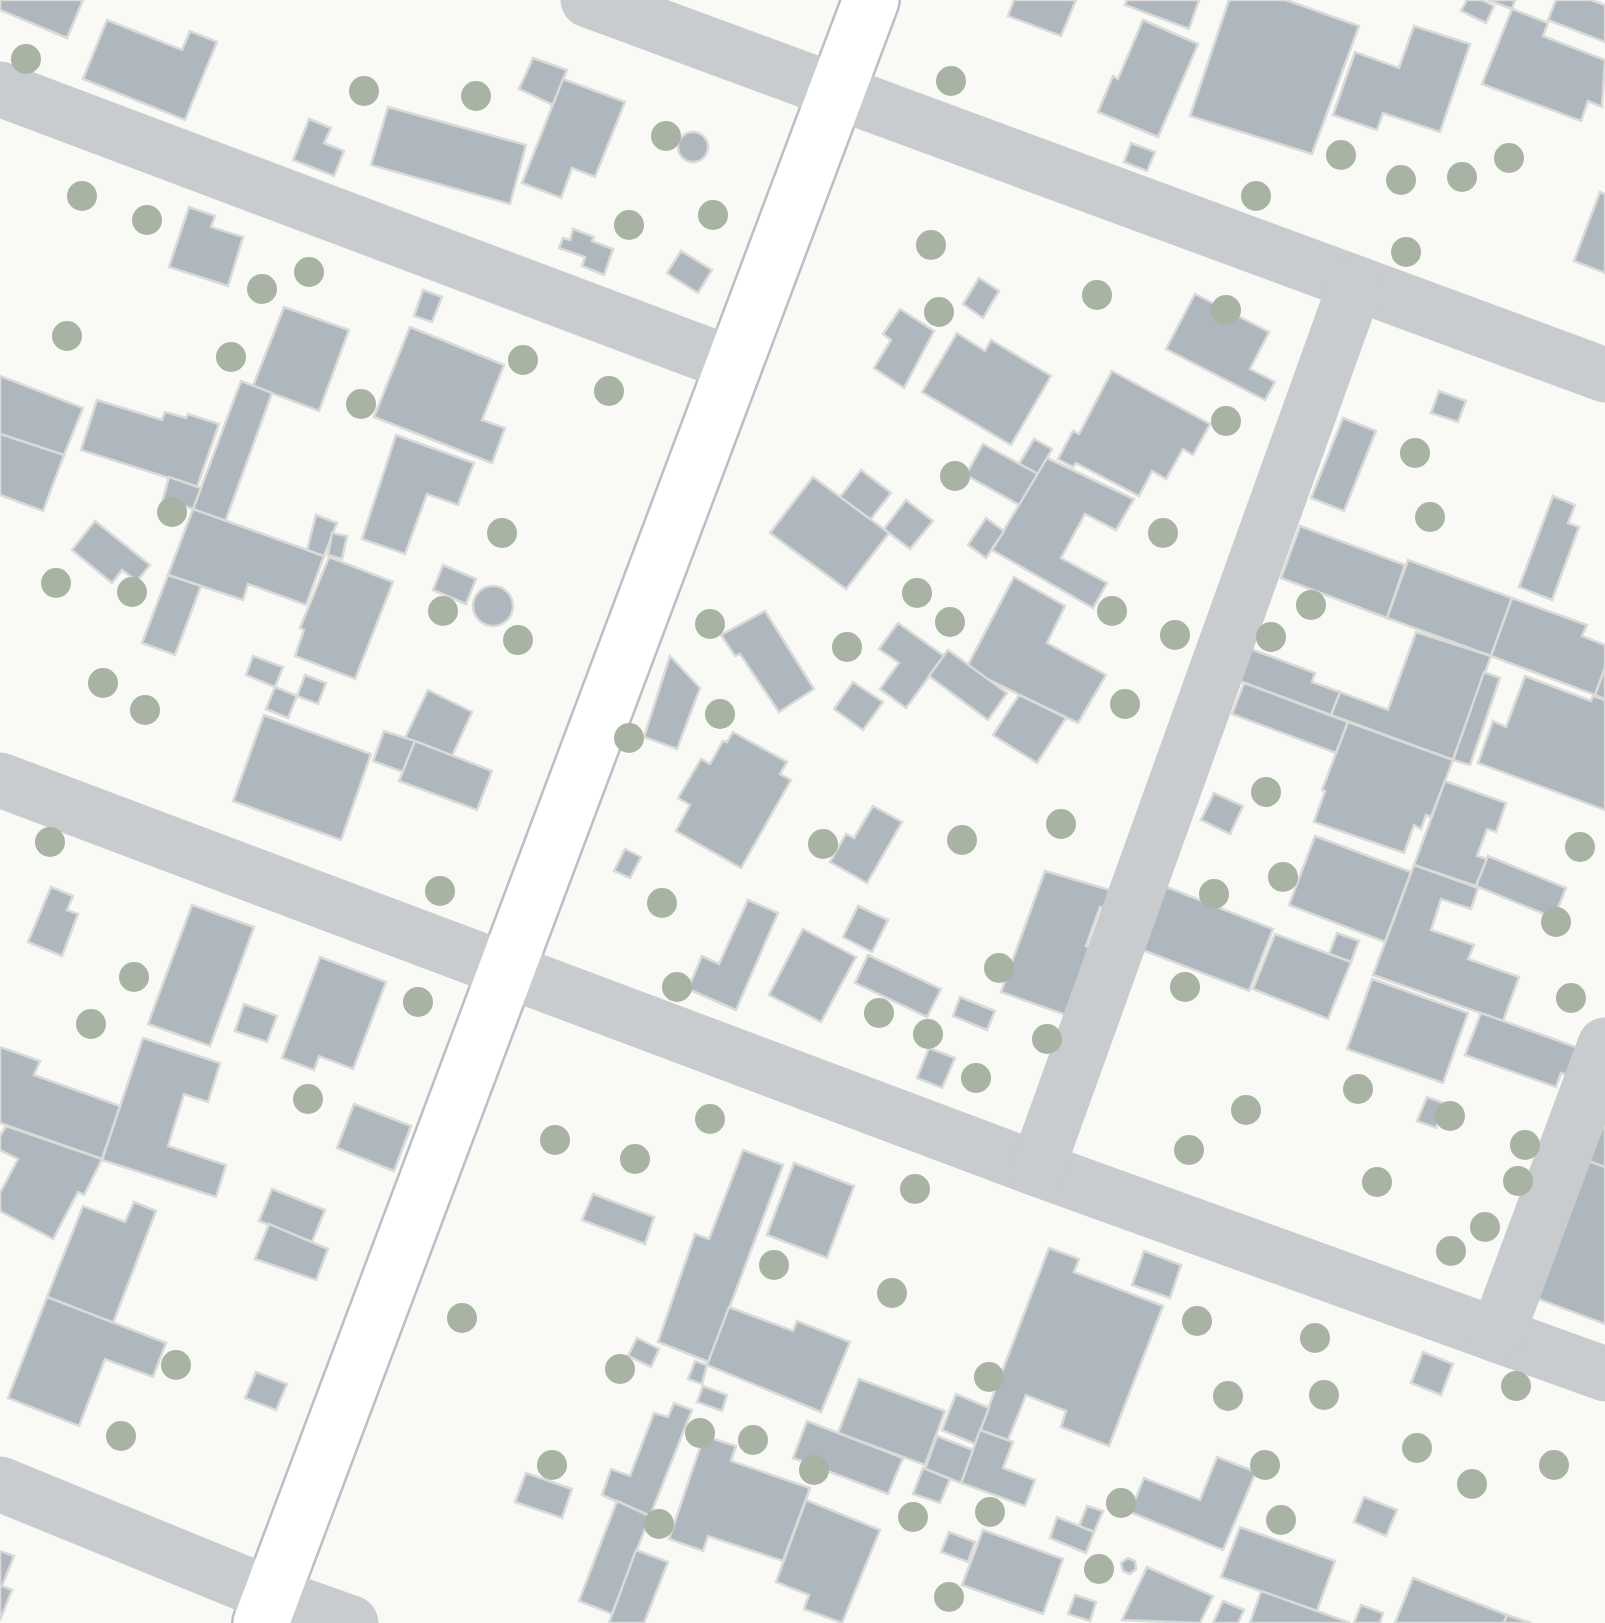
<svg xmlns="http://www.w3.org/2000/svg" width="1605" height="1623" viewBox="0 0 1605 1623" font-family="'DM Sans',sans-serif">
<style>
.building{fill:#aeb7bd;stroke:#dadad8;stroke-width:2.5}
.lines{fill:none;stroke-linecap:round;stroke-linejoin:round}
.secondary-casing{stroke:#babfc4;stroke-width:60}
.street{stroke:#c8cccf;stroke-width:55}
.secondary{stroke:#fff;stroke-width:55}
.tree{fill:#a8b3a4}
</style>
<rect width="100%" height="100%" fill="#f9f9f6"/>
<!-- building -->
<g class="building">
<polygon points="0,0 83,0 67,38 0,10"/>
<polygon points="1014,0 1076,0 1061,36 1008,16"/>
<polygon points="1127,0 1199,0 1189,29 1125,5"/>
<polygon points="1229,0 1286,0 1359,26 1312,154 1190,116"/>
<polygon points="1467,0 1482,0 1494,6 1486,23 1461,11"/>
<polygon points="1488,0 1515,0 1512,9"/>
<polygon points="1556,0 1591,0 1605,5 1605,42 1548,20"/>
<polygon points="1512,9 1548,23 1543,36 1605,60 1602,107 1588,101 1581,121 1482,84"/>
<polygon points="107,20 182,50 190,31 217,42 185,120 83,79"/>
<polygon points="1143,20 1198,44 1158,137 1098,112 1113,76 1118,79"/>
<polygon points="1414,26 1470,44 1440,132 1383,113 1377,130 1333,115 1355,52 1399,68"/>
<polygon points="533,58 567,70 553,105 519,89"/>
<polygon points="563,79 625,102 595,177 572,168 561,198 522,183"/>
<polygon points="388,107 526,145 510,204 371,165"/>
<polygon points="309,119 331,128 324,143 344,151 334,176 293,160"/>
<circle cx="693" cy="147" r="15"/>
<polygon points="1131,143 1155,152 1147,171 1124,162"/>
<polygon points="1600,192 1605,194 1605,273 1574,261"/>
<polygon points="189,207 215,216 211,227 243,237 228,286 169,267"/>
<polygon points="573,229 594,237 592,241 613,249 604,275 582,266 585,257 559,248 563,238 570,240"/>
<polygon points="681,251 712,270 698,293 667,273"/>
<polygon points="979,278 999,291 983,318 963,304"/>
<polygon points="423,290 442,297 432,322 414,316"/>
<polygon points="1195,294 1269,332 1250,369 1275,382 1265,400 1166,349"/>
<polygon points="284,307 349,330 319,411 253,386"/>
<polygon points="900,309 934,331 904,388 874,368 891,340 883,334"/>
<polygon points="410,327 504,365 482,420 505,428 492,463 374,417"/>
<polygon points="957,333 985,351 991,340 1051,376 1011,445 922,392"/>
<polygon points="1112,371 1210,424 1193,455 1183,449 1166,479 1152,471 1139,496 1076,463 1073,467 1058,459 1073,431 1079,434"/>
<polygon points="0,376 83,408 64,455 0,434"/>
<polygon points="241,381 272,393 225,522 193,509"/>
<polygon points="1439,391 1466,401 1458,422 1431,413"/>
<polygon points="97,400 162,420 165,412 186,418 188,414 219,424 197,487 81,450"/>
<polygon points="1343,418 1376,431 1344,511 1311,498"/>
<polygon points="0,434 64,455 43,511 0,495"/>
<polygon points="396,435 474,463 458,505 427,494 405,554 362,539"/>
<polygon points="1034,439 1052,449 1038,474 1019,464"/>
<polygon points="983,444 1038,474 1021,506 966,475"/>
<polygon points="1047,458 1134,499 1116,530 1085,514 1061,558 1107,583 1093,608 992,550"/>
<polygon points="861,470 891,493 870,520 840,497"/>
<polygon points="169,477 201,488 193,509 163,499"/>
<polygon points="813,477 889,533 846,589 770,533"/>
<polygon points="1553,496 1575,505 1568,523 1579,527 1552,600 1519,587"/>
<polygon points="906,500 933,521 910,549 884,529"/>
<polygon points="193,509 324,556 306,605 248,584 243,600 168,575"/>
<polygon points="316,515 337,523 324,556 307,550"/>
<polygon points="986,518 1004,531 986,558 968,545"/>
<polygon points="95,521 150,565 137,581 122,570 112,583 72,550"/>
<polygon points="1300,526 1405,565 1387,618 1281,578"/>
<polygon points="332,533 347,536 342,559 328,555"/>
<polygon points="329,557 393,582 355,679 295,656 304,630 300,628"/>
<polygon points="1408,560 1512,598 1491,656 1387,618"/>
<polygon points="443,565 476,579 466,604 433,590"/>
<polygon points="168,575 201,586 175,655 142,643"/>
<polygon points="1014,577 1065,606 1047,643 1106,675 1078,723 987,679 968,665"/>
<circle cx="493" cy="606" r="20"/>
<polygon points="1512,598 1587,625 1582,636 1605,645 1605,668 1595,695 1491,656"/>
<polygon points="765,611 814,689 779,712 740,654 735,656 721,635"/>
<polygon points="898,623 944,656 906,708 880,689 899,663 879,649"/>
<polygon points="1416,632 1491,656 1453,760 1331,715 1340,692 1388,710"/>
<polygon points="1248,648 1315,673 1312,682 1340,692 1331,715 1237,680"/>
<polygon points="948,650 1007,693 988,720 929,676"/>
<polygon points="253,656 283,667 275,687 246,675"/>
<polygon points="670,656 700,688 677,749 644,737"/>
<polygon points="1605,668 1605,699 1595,695"/>
<polygon points="1484,672 1500,678 1470,765 1453,760"/>
<polygon points="305,675 326,683 318,704 297,696"/>
<polygon points="1525,676 1591,701 1593,696 1605,700 1605,810 1478,763 1493,721 1506,727"/>
<polygon points="853,682 883,702 863,730 834,709"/>
<polygon points="1244,683 1348,722 1336,753 1232,714"/>
<polygon points="275,687 297,696 288,718 266,709"/>
<polygon points="428,690 472,712 452,756 405,738"/>
<polygon points="1019,695 1066,718 1037,763 993,735"/>
<polygon points="264,715 371,754 341,840 233,801"/>
<polygon points="1348,722 1453,760 1431,817 1426,815 1421,829 1414,825 1404,853 1314,822 1325,791 1322,790"/>
<polygon points="384,731 415,741 403,772 373,761"/>
<polygon points="733,732 787,762 780,774 791,780 741,868 676,831 690,805 678,798 701,759 710,764 723,741 727,742"/>
<polygon points="415,741 492,771 477,810 399,781"/>
<polygon points="1445,781 1506,803 1496,832 1487,829 1477,856 1487,859 1476,886 1414,865"/>
<polygon points="1214,793 1243,806 1230,834 1201,820"/>
<polygon points="873,806 902,822 867,883 830,862 846,834 854,838"/>
<polygon points="1315,836 1411,872 1385,942 1289,905"/>
<polygon points="625,849 641,857 630,878 614,871"/>
<polygon points="1488,856 1566,888 1554,918 1476,886"/>
<polygon points="1414,865 1478,888 1471,909 1441,899 1431,930 1474,945 1468,959 1519,977 1503,1021 1373,975"/>
<polygon points="1045,871 1120,893 1112,912 1100,907 1086,946 1091,948 1066,1015 1001,992"/>
<polygon points="1164,886 1273,929 1249,991 1140,949"/>
<polygon points="51,887 73,896 67,910 78,914 62,956 28,942"/>
<polygon points="748,900 778,913 736,1010 688,989 702,956 719,964"/>
<polygon points="192,905 254,927 210,1046 148,1024"/>
<polygon points="858,906 888,920 872,952 843,937"/>
<polygon points="803,929 856,957 821,1022 769,995"/>
<polygon points="1337,933 1359,941 1351,962 1329,954"/>
<polygon points="1275,934 1351,962 1328,1019 1253,989"/>
<polygon points="868,955 941,989 927,1017 855,983"/>
<polygon points="320,957 386,982 353,1069 319,1056 314,1070 282,1058"/>
<polygon points="1372,979 1468,1013 1443,1083 1347,1049"/>
<polygon points="960,997 995,1011 987,1030 953,1016"/>
<polygon points="244,1004 277,1016 267,1042 235,1031"/>
<polygon points="1481,1013 1584,1050 1574,1077 1561,1073 1556,1087 1465,1055"/>
<polygon points="143,1038 220,1063 208,1102 184,1094 168,1146 226,1165 216,1197 102,1160"/>
<polygon points="0,1047 40,1061 34,1075 120,1106 102,1159 0,1123"/>
<polygon points="929,1048 955,1058 942,1088 917,1078"/>
<polygon points="1427,1097 1446,1104 1436,1128 1417,1121"/>
<polygon points="354,1104 411,1126 394,1171 337,1148"/>
<polygon points="1605,1122 1605,1167 1588,1161"/>
<polygon points="6,1126 102,1159 84,1195 78,1192 53,1239 0,1211 0,1193 18,1159 0,1150 0,1136"/>
<polygon points="743,1150 783,1165 709,1362 658,1342 695,1234 709,1239"/>
<polygon points="1586,1160 1605,1167 1605,1324 1533,1297"/>
<polygon points="794,1163 854,1186 827,1258 767,1235"/>
<polygon points="272,1189 325,1210 312,1242 259,1221"/>
<polygon points="593,1194 654,1217 645,1244 582,1220"/>
<polygon points="134,1202 156,1211 113,1323 47,1297 83,1206 125,1222"/>
<polygon points="269,1224 328,1249 316,1280 255,1259"/>
<polygon points="1049,1248 1079,1259 1074,1272 1163,1306 1109,1446 1061,1427 1066,1411 1026,1395 1008,1440 980,1430"/>
<polygon points="1144,1251 1181,1265 1170,1298 1132,1285"/>
<polygon points="47,1297 166,1343 153,1377 105,1359 79,1426 8,1398"/>
<polygon points="729,1307 793,1331 797,1321 850,1342 821,1412 707,1365"/>
<polygon points="637,1338 659,1349 651,1367 628,1356"/>
<polygon points="1423,1352 1453,1364 1441,1395 1411,1383"/>
<polygon points="695,1361 707,1365 702,1384 688,1379"/>
<polygon points="256,1372 287,1384 276,1410 245,1398"/>
<polygon points="859,1379 945,1411 925,1465 838,1433"/>
<polygon points="703,1386 727,1395 722,1411 697,1402"/>
<polygon points="956,1394 989,1408 975,1444 942,1430"/>
<polygon points="674,1403 692,1410 650,1516 602,1495 611,1469 630,1476 654,1413 668,1417"/>
<polygon points="807,1421 903,1458 888,1494 793,1458"/>
<polygon points="980,1430 1013,1442 1003,1468 1035,1480 1025,1506 961,1483"/>
<polygon points="704,1436 736,1446 731,1461 810,1488 783,1561 708,1536 703,1551 669,1539"/>
<polygon points="937,1436 973,1450 961,1483 925,1469"/>
<polygon points="1217,1457 1256,1472 1223,1550 1130,1512 1144,1478 1200,1500"/>
<polygon points="923,1468 950,1479 940,1503 913,1494"/>
<polygon points="526,1473 572,1489 562,1518 515,1502"/>
<polygon points="1364,1497 1397,1510 1386,1536 1354,1522"/>
<polygon points="806,1500 880,1530 842,1623 804,1609 809,1595 776,1582"/>
<polygon points="617,1501 650,1516 612,1614 579,1601"/>
<polygon points="1087,1506 1103,1511 1094,1532 1079,1526"/>
<polygon points="1057,1517 1094,1532 1086,1553 1050,1538"/>
<polygon points="1240,1527 1335,1561 1317,1611 1221,1577"/>
<polygon points="983,1530 1063,1559 1043,1614 962,1585"/>
<polygon points="949,1532 975,1542 968,1562 941,1552"/>
<polygon points="636,1550 668,1562 644,1623 609,1623"/>
<polygon points="0,1551 14,1556 2,1586 12,1590 0,1620"/>
<polygon points="1128,1558 1135,1561 1136,1569 1130,1574 1123,1571 1121,1563"/>
<polygon points="1147,1567 1213,1596 1200,1623 1122,1620"/>
<polygon points="1413,1578 1507,1615 1504,1623 1395,1623"/>
<polygon points="1261,1591 1317,1611 1350,1623 1250,1623"/>
<polygon points="1075,1595 1096,1602 1090,1621 1068,1614"/>
<polygon points="1223,1601 1244,1610 1238,1623 1213,1623"/>
<polygon points="1361,1605 1383,1613 1380,1623 1354,1623"/>
<polygon points="1507,1615 1531,1623 1504,1623"/>
</g>
<g class="lines">
<defs>
<polyline id="secondary" points="261,1623 871,0"/>
</defs>
<!-- secondary casing -->
<use href="#secondary" class="secondary-casing"/>
<!-- street -->
<g class="street">
<polyline points="588,0 1605,375"/>
<polyline points="0,89 734,365"/>
<polyline points="0,780 1037,1169 1605,1374"/>
<polyline points="1037,1169 1356,283"/>
<polyline points="1497,1335 1605,1045"/>
<polyline points="0,1484 272,1595 351,1623"/>
</g>
<!-- secondary -->
<use href="#secondary" class="secondary"/>
</g>
<!-- trees -->
<g class="tree">
<circle cx="26" cy="59" r="15"/>
<circle cx="951" cy="81" r="15"/>
<circle cx="364" cy="91" r="15"/>
<circle cx="476" cy="96" r="15"/>
<circle cx="666" cy="136" r="15"/>
<circle cx="1341" cy="155" r="15"/>
<circle cx="1509" cy="158" r="15"/>
<circle cx="1462" cy="177" r="15"/>
<circle cx="1401" cy="180" r="15"/>
<circle cx="82" cy="196" r="15"/>
<circle cx="1256" cy="196" r="15"/>
<circle cx="713" cy="215" r="15"/>
<circle cx="147" cy="220" r="15"/>
<circle cx="629" cy="225" r="15"/>
<circle cx="931" cy="245" r="15"/>
<circle cx="1406" cy="252" r="15"/>
<circle cx="309" cy="272" r="15"/>
<circle cx="262" cy="289" r="15"/>
<circle cx="1097" cy="295" r="15"/>
<circle cx="1226" cy="310" r="15"/>
<circle cx="939" cy="312" r="15"/>
<circle cx="67" cy="336" r="15"/>
<circle cx="231" cy="357" r="15"/>
<circle cx="523" cy="360" r="15"/>
<circle cx="609" cy="391" r="15"/>
<circle cx="361" cy="404" r="15"/>
<circle cx="1226" cy="421" r="15"/>
<circle cx="1415" cy="453" r="15"/>
<circle cx="955" cy="476" r="15"/>
<circle cx="172" cy="512" r="15"/>
<circle cx="1430" cy="517" r="15"/>
<circle cx="502" cy="533" r="15"/>
<circle cx="1163" cy="533" r="15"/>
<circle cx="56" cy="583" r="15"/>
<circle cx="132" cy="592" r="15"/>
<circle cx="917" cy="593" r="15"/>
<circle cx="1311" cy="605" r="15"/>
<circle cx="443" cy="611" r="15"/>
<circle cx="1112" cy="611" r="15"/>
<circle cx="950" cy="622" r="15"/>
<circle cx="710" cy="624" r="15"/>
<circle cx="1175" cy="635" r="15"/>
<circle cx="1271" cy="637" r="15"/>
<circle cx="518" cy="640" r="15"/>
<circle cx="847" cy="647" r="15"/>
<circle cx="103" cy="683" r="15"/>
<circle cx="1125" cy="704" r="15"/>
<circle cx="145" cy="710" r="15"/>
<circle cx="720" cy="714" r="15"/>
<circle cx="629" cy="738" r="15"/>
<circle cx="1266" cy="792" r="15"/>
<circle cx="1061" cy="824" r="15"/>
<circle cx="962" cy="840" r="15"/>
<circle cx="50" cy="842" r="15"/>
<circle cx="823" cy="844" r="15"/>
<circle cx="1580" cy="847" r="15"/>
<circle cx="1283" cy="877" r="15"/>
<circle cx="440" cy="891" r="15"/>
<circle cx="1214" cy="894" r="15"/>
<circle cx="662" cy="903" r="15"/>
<circle cx="1556" cy="922" r="15"/>
<circle cx="999" cy="968" r="15"/>
<circle cx="134" cy="977" r="15"/>
<circle cx="677" cy="987" r="15"/>
<circle cx="1185" cy="987" r="15"/>
<circle cx="1571" cy="998" r="15"/>
<circle cx="418" cy="1002" r="15"/>
<circle cx="879" cy="1013" r="15"/>
<circle cx="91" cy="1024" r="15"/>
<circle cx="928" cy="1034" r="15"/>
<circle cx="1047" cy="1039" r="15"/>
<circle cx="976" cy="1078" r="15"/>
<circle cx="1358" cy="1089" r="15"/>
<circle cx="308" cy="1099" r="15"/>
<circle cx="1246" cy="1110" r="15"/>
<circle cx="1450" cy="1116" r="15"/>
<circle cx="710" cy="1119" r="15"/>
<circle cx="555" cy="1140" r="15"/>
<circle cx="1525" cy="1145" r="15"/>
<circle cx="1189" cy="1150" r="15"/>
<circle cx="635" cy="1159" r="15"/>
<circle cx="1518" cy="1181" r="15"/>
<circle cx="1377" cy="1182" r="15"/>
<circle cx="915" cy="1189" r="15"/>
<circle cx="1485" cy="1227" r="15"/>
<circle cx="1451" cy="1251" r="15"/>
<circle cx="774" cy="1265" r="15"/>
<circle cx="892" cy="1293" r="15"/>
<circle cx="462" cy="1318" r="15"/>
<circle cx="1197" cy="1321" r="15"/>
<circle cx="1315" cy="1338" r="15"/>
<circle cx="176" cy="1365" r="15"/>
<circle cx="620" cy="1369" r="15"/>
<circle cx="989" cy="1377" r="15"/>
<circle cx="1516" cy="1386" r="15"/>
<circle cx="1324" cy="1395" r="15"/>
<circle cx="1228" cy="1396" r="15"/>
<circle cx="700" cy="1433" r="15"/>
<circle cx="121" cy="1436" r="15"/>
<circle cx="753" cy="1440" r="15"/>
<circle cx="1417" cy="1448" r="15"/>
<circle cx="552" cy="1465" r="15"/>
<circle cx="1265" cy="1465" r="15"/>
<circle cx="1554" cy="1465" r="15"/>
<circle cx="814" cy="1470" r="15"/>
<circle cx="1472" cy="1484" r="15"/>
<circle cx="1121" cy="1503" r="15"/>
<circle cx="990" cy="1512" r="15"/>
<circle cx="913" cy="1517" r="15"/>
<circle cx="1281" cy="1520" r="15"/>
<circle cx="659" cy="1524" r="15"/>
<circle cx="1099" cy="1569" r="15"/>
<circle cx="949" cy="1597" r="15"/>
</g>
</svg>
